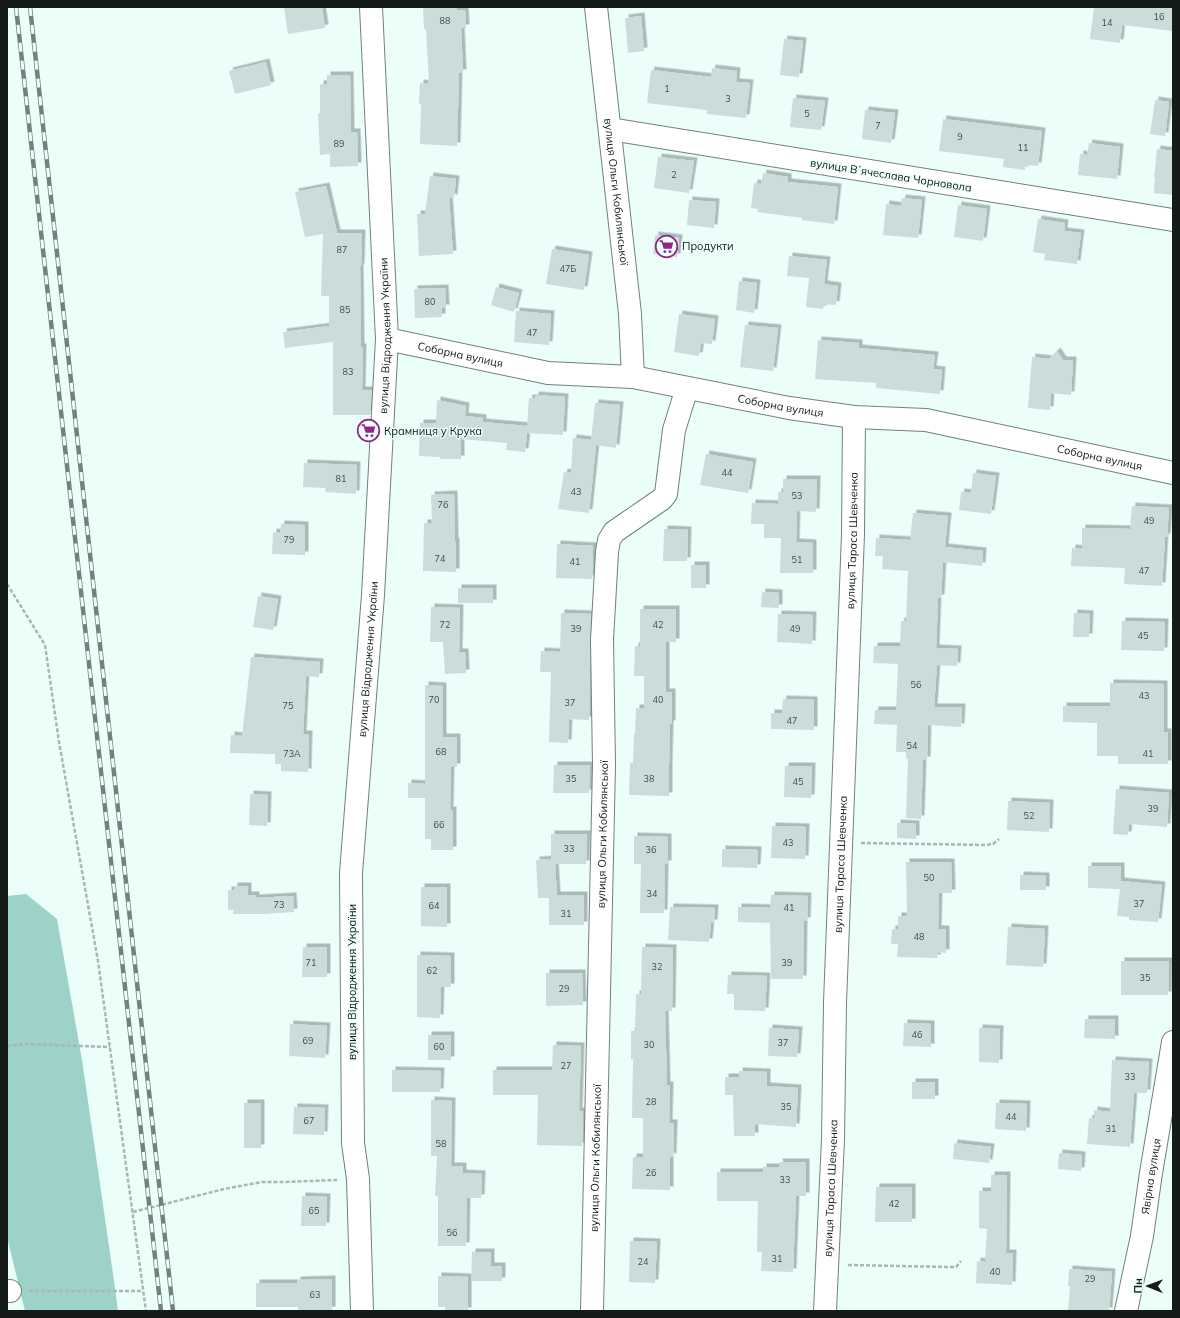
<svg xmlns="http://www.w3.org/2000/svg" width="1180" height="1318" viewBox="0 0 1180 1318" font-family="Mulish,sans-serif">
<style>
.forest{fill:#9cd2c7}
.building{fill:#cbddda;filter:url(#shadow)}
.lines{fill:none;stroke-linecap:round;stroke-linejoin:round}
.minor-casing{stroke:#70817e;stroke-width:24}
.path{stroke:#a7b7b3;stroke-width:2.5;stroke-dasharray:4 2;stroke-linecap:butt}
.minor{stroke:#fff;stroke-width:22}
.rail-casing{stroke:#73807d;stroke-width:4.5}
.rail{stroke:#ebfefa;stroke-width:3;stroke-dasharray:9;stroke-linecap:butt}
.labels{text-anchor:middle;stroke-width:3;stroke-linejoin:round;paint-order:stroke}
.number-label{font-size:9px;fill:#424c49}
.street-label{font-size:11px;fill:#141b19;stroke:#ebfefa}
.poi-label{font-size:11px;fill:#141b19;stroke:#ebfefa;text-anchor:start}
</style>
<defs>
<filter id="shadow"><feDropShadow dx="3.5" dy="-3.5" stdDeviation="0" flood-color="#0004"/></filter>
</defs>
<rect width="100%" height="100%" fill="#ebfefa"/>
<!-- forest -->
<polygon class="forest" points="26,894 57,919 82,1060 113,1274 118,1311 25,1311 7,1237 7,896"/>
<!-- building -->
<g class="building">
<polygon points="284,7 322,7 325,28 288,34"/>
<polygon points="423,7 457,7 457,10 465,10 466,28 461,28 463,73 459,73 457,146 420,144 421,104 419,104 420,83 429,84 426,29 424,29"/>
<polygon points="1094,7 1173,7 1173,31 1122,25 1120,43 1090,39"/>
<polygon points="641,16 644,51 628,53 625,18"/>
<polygon points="784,39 803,41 799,77 780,75"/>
<polygon points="266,62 271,85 235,94 229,71"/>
<polygon points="712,68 737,71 736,82 750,83 746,118 707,114 707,110 647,103 651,70 711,77"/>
<polygon points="327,75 350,75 351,132 357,132 358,166 330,167 330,154 320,155 318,114 320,113 320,84 327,84"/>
<polygon points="793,98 825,101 821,130 790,127"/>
<polygon points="1155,100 1169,102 1165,136 1150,134"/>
<polygon points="865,110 895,113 891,143 862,139"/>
<polygon points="943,119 1042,131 1038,166 1025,165 1025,170 1003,167 1004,159 939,151"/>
<polygon points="1089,143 1120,147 1117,179 1078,175 1080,154 1087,155"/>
<polygon points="1157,149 1173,151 1173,195 1154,193 1155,178 1154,178"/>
<polygon points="658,157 694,161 689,193 654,188"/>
<polygon points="763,173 788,177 788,182 838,187 834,224 802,220 802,218 757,212 758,209 751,208 754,183 761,184"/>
<polygon points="430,176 456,179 454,198 449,197 453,254 419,256 417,214 425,214"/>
<polygon points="326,186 337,233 362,233 361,267 360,267 361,347 363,347 362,390 372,390 370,415 333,415 333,342 285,348 283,332 329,326 329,296 321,296 323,234 305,237 295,192"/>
<polygon points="902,198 922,200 918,238 883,235 886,204 901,206"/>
<polygon points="689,200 716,202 714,228 687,225"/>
<polygon points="958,205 987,209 983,241 954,237"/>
<polygon points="1038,219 1065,223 1064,231 1081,233 1077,264 1044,260 1045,254 1033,252"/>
<polygon points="655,235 679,238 677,257 653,254"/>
<polygon points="552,249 589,255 584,290 546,284"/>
<polygon points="789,256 827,260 824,284 838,286 836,305 824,304 823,309 806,307 809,278 787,276"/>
<polygon points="739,281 757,283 754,313 736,310"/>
<polygon points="496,287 519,293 514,312 491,305"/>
<polygon points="445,288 446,308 442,308 442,317 415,318 414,289"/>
<polygon points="516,311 551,314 549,345 514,342"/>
<polygon points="679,314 715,319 712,344 701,343 699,356 674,352"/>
<polygon points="745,325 778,328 773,371 740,367"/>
<polygon points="818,340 859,343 859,348 935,355 933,369 942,370 940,394 876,388 876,383 815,379"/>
<polygon points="1057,351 1063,360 1073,360 1071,395 1051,393 1050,410 1028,408 1032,357 1049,359"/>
<polygon points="535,395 565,397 563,435 527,433 525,452 506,450 507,443 461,439 461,459 440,459 440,457 419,456 420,423 436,423 437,400 466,406 465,416 483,418 483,422 527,426 529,398 535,398"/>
<polygon points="595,403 620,405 616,448 596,445 589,513 558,509 564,472 571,473 573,438 591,440"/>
<polygon points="706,454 753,462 748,493 700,485"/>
<polygon points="304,463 357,465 356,494 325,492 326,488 303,487"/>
<polygon points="973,473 996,476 991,514 959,510 961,492 971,493"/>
<polygon points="783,479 817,479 816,512 797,511 796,542 813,543 813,573 780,573 781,538 764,538 764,524 751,524 752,503 778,504 778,492 783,492"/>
<polygon points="454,494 455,541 456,542 456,572 423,571 424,523 432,523 431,495"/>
<polygon points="1132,506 1169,508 1167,537 1165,537 1162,586 1124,584 1125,568 1071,566 1072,548 1082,549 1082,528 1130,529"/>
<polygon points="913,513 948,516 945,547 983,551 982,566 943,562 941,598 938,598 936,648 958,649 957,666 937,665 934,707 962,707 961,727 928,725 927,760 923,760 921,819 906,818 908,759 906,759 906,752 896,752 897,725 874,724 875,710 896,710 898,664 873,663 874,646 900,646 901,621 906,621 908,571 882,569 883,556 875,556 876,538 910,540"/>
<polygon points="281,524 305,525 305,555 272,554 273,532 280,533"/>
<polygon points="664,529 688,530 687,561 663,561"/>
<polygon points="557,544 593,546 592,579 556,578"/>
<rect x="691" y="565" width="15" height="23"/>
<rect x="458" y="588" width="35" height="15"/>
<polygon points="762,592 779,593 779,608 761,607"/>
<polygon points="258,596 278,599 273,630 253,627"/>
<polygon points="431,607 460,608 459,652 465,652 466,673 445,674 443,642 430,642"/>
<polygon points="640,609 676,609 676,642 666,642 666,692 672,692 672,724 670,724 669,764 669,796 629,795 630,763 633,763 634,734 635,734 636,708 644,708 644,676 634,676 635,646 640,646"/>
<polygon points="561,613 591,614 589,720 569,719 568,743 549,742 551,672 540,672 541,651 560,652"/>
<polygon points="1074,613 1090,614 1089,637 1073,637"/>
<polygon points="778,614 813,615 812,644 777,642"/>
<polygon points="1122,621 1165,622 1164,651 1121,650"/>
<polygon points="251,657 320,662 319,677 306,676 303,734 309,734 308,772 281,771 281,764 275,764 275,754 230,753 231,735 242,736"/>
<polygon points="1110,683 1164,684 1164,732 1168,732 1168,764 1118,764 1118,756 1097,756 1097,723 1063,722 1063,706 1110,706"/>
<polygon points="425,685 443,686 443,737 457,737 457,767 451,767 450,810 453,810 453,850 431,850 431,839 425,839 425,798 408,798 408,783 425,784"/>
<polygon points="783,699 814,700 814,730 771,729 771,713 782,713"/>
<polygon points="554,765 590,765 589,793 553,793"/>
<polygon points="785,766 812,766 811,798 784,797"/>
<polygon points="1116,789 1169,793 1167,827 1129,824 1128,835 1113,834"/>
<polygon points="250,794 268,795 267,826 249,825"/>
<polygon points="1008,801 1050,803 1049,832 1007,830"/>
<polygon points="897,823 916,824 916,839 897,838"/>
<polygon points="772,826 806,827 805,859 771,858"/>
<polygon points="551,834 587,834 586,864 555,864 557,895 584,895 584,925 549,925 549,898 538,898 536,860 551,859"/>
<polygon points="634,836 668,837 668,864 665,864 664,913 640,913 641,864 634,864"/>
<polygon points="722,849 758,850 757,868 722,867"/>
<polygon points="906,862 951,862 952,893 939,893 938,929 946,929 946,953 938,952 937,958 897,957 898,944 891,944 892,929 898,929 898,916 907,916"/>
<polygon points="1088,866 1121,866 1121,881 1162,885 1158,922 1129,920 1129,917 1117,916 1120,889 1088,888"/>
<polygon points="1020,875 1046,876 1046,890 1020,890"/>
<polygon points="234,886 248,886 248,895 256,895 256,898 293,896 294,912 264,914 233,914 234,910 228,910 228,890 234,890"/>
<polygon points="421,887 447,887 447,927 421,926"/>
<polygon points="771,895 808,896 807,921 804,921 803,979 771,979 770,923 738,922 738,907 770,908"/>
<polygon points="670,907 715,908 714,923 711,923 709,942 668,940"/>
<polygon points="1008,927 1045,929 1043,967 1006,965"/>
<polygon points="303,947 327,947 327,977 302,977"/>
<polygon points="642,947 673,948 672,1011 665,1011 667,1085 670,1085 669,1123 674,1123 673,1157 670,1156 670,1190 632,1189 633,1157 643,1157 643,1118 632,1118 633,1059 631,1059 631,1031 635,1031 636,994 641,994"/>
<polygon points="417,955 451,956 451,987 441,987 440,1018 417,1017"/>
<polygon points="1121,961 1169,961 1168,995 1121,995"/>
<polygon points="546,973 582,973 583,1005 546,1006"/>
<polygon points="728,975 767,976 765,1011 734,1010 734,994 727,994"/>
<polygon points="1085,1019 1115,1019 1115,1039 1084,1038"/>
<polygon points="904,1023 931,1024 931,1047 903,1046"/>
<polygon points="290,1024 327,1026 325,1058 289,1056"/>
<polygon points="769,1028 799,1030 797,1057 768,1056"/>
<polygon points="979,1028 1000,1029 999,1063 979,1062"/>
<rect x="428" y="1035" width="23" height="25"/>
<polygon points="553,1045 581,1046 579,1111 583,1111 582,1146 537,1145 538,1095 493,1095 493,1070 552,1070"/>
<polygon points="1112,1060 1149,1062 1147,1093 1134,1093 1130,1147 1087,1144 1089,1118 1094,1119 1094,1110 1110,1112"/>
<polygon points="392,1070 441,1071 440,1092 392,1092"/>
<polygon points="739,1071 767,1072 767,1086 798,1088 796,1127 755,1124 755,1136 734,1136 733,1095 725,1095 725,1077 739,1077"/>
<rect x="912" y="1082" width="23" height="17"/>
<polygon points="431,1100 452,1101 451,1166 463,1166 463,1173 482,1174 481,1198 467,1198 466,1246 438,1246 438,1196 435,1196 437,1156 431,1156"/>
<rect x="244" y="1103" width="17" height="45"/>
<polygon points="996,1103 1027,1104 1026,1131 995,1129"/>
<polygon points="294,1107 325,1108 324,1135 293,1134"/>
<polygon points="954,1143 991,1147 989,1163 953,1159"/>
<polygon points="1059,1153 1082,1155 1081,1171 1058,1169"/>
<polygon points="779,1162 806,1162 806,1196 796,1196 793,1272 761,1271 762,1252 757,1252 758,1201 717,1201 717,1172 763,1172 763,1167 780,1167"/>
<polygon points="991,1175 1007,1175 1006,1253 1013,1253 1012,1285 976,1283 977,1261 985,1262 987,1229 979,1228 979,1191 991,1191"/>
<polygon points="876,1187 912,1187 912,1222 875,1222"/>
<polygon points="302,1196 327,1197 326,1226 301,1226"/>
<polygon points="630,1241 657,1242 655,1283 629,1282"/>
<polygon points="472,1252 491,1252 491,1266 502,1266 502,1281 471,1281"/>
<polygon points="1069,1269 1112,1272 1109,1311 1068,1311 1070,1287 1068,1286"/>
<polygon points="438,1276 468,1277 468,1311 445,1311 445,1307 438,1307"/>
<polygon points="332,1279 332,1310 298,1311 298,1307 256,1307 256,1283 297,1283 297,1280"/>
</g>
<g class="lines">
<defs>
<g id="minor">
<path id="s1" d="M 596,7 L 630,314 L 633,377"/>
<polyline points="610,129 1173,220"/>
<path id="s2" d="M 387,339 L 548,373 L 633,377 L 789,408 L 854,417 L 926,420 L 1173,473"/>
<polyline points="7,1291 10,1291"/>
<path id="s3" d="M 362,1311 L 358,1179 L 353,1143 L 351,873 L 373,595 L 387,339 L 371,7"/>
<path id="s4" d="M 592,1311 L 604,765 L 602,640 L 607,552 L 609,540 L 614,532 L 662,499 L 666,494 L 674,430 L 687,388"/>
<path id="s5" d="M 825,1311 L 833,1139 L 835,1003 L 853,534 L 854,417"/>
<path id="s6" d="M 1126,1311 L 1142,1236 L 1151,1173 L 1173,1042"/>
</g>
</defs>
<!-- minor casing -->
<use href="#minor" class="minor-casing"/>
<!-- path -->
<g class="path">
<polyline points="7,584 45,645 59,742 98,961 146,1311"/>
<polyline points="861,843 985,845 993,844 999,839"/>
<polyline points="7,1046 25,1044 110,1047"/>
<polyline points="133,1212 224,1189 262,1182 284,1182 337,1180"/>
<polyline points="848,1265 949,1267 956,1267 961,1261"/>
<polyline points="29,1291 143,1291"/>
</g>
<!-- minor -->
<use href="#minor" class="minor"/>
<defs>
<g id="rail">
<polyline points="16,7 161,1311"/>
<polyline points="30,7 173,1311"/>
</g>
</defs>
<!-- rail casing -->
<use href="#rail" class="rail-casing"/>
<!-- rail -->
<use href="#rail" class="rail"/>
</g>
<!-- icons -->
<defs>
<symbol id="supermarket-ring" viewBox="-11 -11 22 22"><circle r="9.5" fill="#ebfefa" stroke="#922688" stroke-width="1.5"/><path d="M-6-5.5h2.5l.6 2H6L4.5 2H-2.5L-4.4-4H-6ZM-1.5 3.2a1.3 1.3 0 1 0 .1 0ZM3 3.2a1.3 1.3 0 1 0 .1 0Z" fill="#922688"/></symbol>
</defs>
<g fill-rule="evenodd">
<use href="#supermarket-ring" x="654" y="234" width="25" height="25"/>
<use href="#supermarket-ring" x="356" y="418" width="25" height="25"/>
</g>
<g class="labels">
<!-- number labels -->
<g class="number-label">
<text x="1159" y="20">16</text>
<text x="445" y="24">88</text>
<text x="1107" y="26">14</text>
<text x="667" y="92">1</text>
<text x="728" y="102">3</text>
<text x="807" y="117">5</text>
<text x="878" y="129">7</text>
<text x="960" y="140">9</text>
<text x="339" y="147">89</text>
<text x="1023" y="151">11</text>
<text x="674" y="178">2</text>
<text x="342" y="253">87</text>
<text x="568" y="272">47Б</text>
<text x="430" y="305">80</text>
<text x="345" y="313">85</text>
<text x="532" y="336">47</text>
<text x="348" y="375">83</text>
<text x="727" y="476">44</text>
<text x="341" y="482">81</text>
<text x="576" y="495">43</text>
<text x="797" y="499">53</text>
<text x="443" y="508">76</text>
<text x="1149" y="524">49</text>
<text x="289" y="543">79</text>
<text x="440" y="562">74</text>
<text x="797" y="563">51</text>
<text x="575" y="565">41</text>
<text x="1144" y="574">47</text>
<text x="445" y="628">72</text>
<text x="658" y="628">42</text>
<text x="576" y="632">39</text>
<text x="795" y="632">49</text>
<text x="1143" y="639">45</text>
<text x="916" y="688">56</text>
<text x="1144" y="699">43</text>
<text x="434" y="703">70</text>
<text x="658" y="703">40</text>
<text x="570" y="706">37</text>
<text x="288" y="709">75</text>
<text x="792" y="724">47</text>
<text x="912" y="749">54</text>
<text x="441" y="755">68</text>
<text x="292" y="757">73А</text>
<text x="1148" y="757">41</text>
<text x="571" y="782">35</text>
<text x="649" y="782">38</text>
<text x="798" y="785">45</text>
<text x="1153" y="812">39</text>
<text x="1029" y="819">52</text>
<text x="439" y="828">66</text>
<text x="788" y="846">43</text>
<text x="569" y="852">33</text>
<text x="651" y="853">36</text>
<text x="929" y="881">50</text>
<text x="652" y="897">34</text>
<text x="1139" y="907">37</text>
<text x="279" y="908">73</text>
<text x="434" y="909">64</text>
<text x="789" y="911">41</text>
<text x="566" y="917">31</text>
<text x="919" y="940">48</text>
<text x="311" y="966">71</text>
<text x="787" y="966">39</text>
<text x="657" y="970">32</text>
<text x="432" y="974">62</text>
<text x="1145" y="981">35</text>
<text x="564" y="992">29</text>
<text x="917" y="1038">46</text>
<text x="308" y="1044">69</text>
<text x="783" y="1046">37</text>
<text x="649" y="1048">30</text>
<text x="439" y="1050">60</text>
<text x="566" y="1069">27</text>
<text x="1130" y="1080">33</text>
<text x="651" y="1105">28</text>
<text x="786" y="1110">35</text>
<text x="1011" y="1120">44</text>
<text x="309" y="1124">67</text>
<text x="1111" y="1132">31</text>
<text x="441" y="1147">58</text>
<text x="651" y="1176">26</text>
<text x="785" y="1183">33</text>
<text x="894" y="1207">42</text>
<text x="314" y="1214">65</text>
<text x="452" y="1236">56</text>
<text x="777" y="1262">31</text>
<text x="643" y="1265">24</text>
<text x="995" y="1275">40</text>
<text x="1090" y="1282">29</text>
<text x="315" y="1298">63</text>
</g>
<!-- street labels -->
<g class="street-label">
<text transform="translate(891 175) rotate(9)" y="4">вулиця Вʼячеслава Чорновола</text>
<text dy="4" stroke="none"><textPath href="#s1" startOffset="186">вулиця Ольги Кобилянської</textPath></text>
<text dy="4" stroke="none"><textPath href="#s3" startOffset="977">вулиця Відродження України</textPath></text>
<text dy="4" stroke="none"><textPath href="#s2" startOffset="75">Соборна вулиця</textPath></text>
<text dy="4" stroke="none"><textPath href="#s2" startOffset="400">Соборна вулиця</textPath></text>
<text dy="4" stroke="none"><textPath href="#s2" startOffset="724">Соборна вулиця</textPath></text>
<text dy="4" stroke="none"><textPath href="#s5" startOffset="771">вулиця Тараса Шевченка</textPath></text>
<text dy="4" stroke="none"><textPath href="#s3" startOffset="653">вулиця Відродження України</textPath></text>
<text dy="4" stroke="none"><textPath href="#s4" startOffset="477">вулиця Ольги Кобилянської</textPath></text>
<text dy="4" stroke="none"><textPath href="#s5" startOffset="447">вулиця Тараса Шевченка</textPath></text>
<text transform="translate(352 982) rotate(-90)" y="4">вулиця Відродження України</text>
<text dy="4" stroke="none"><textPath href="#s4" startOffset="153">вулиця Ольги Кобилянської</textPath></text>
<text dy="4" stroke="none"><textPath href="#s6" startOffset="137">Явірна вулиця</textPath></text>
<text dy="4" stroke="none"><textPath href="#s5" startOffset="123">вулиця Тараса Шевченка</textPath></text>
</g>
<!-- poi labels -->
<g class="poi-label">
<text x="682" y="250">Продукти</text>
<text x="384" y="435">Крамниця у Крука</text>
</g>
</g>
<!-- border -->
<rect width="1180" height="1318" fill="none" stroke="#141b19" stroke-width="16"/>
<!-- north arrow -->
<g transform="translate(1148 1286) rotate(271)" stroke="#ebfefa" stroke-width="3" paint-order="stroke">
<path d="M0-3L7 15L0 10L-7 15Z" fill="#141b19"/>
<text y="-6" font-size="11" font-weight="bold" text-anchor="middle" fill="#141b19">Пн</text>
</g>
</svg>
